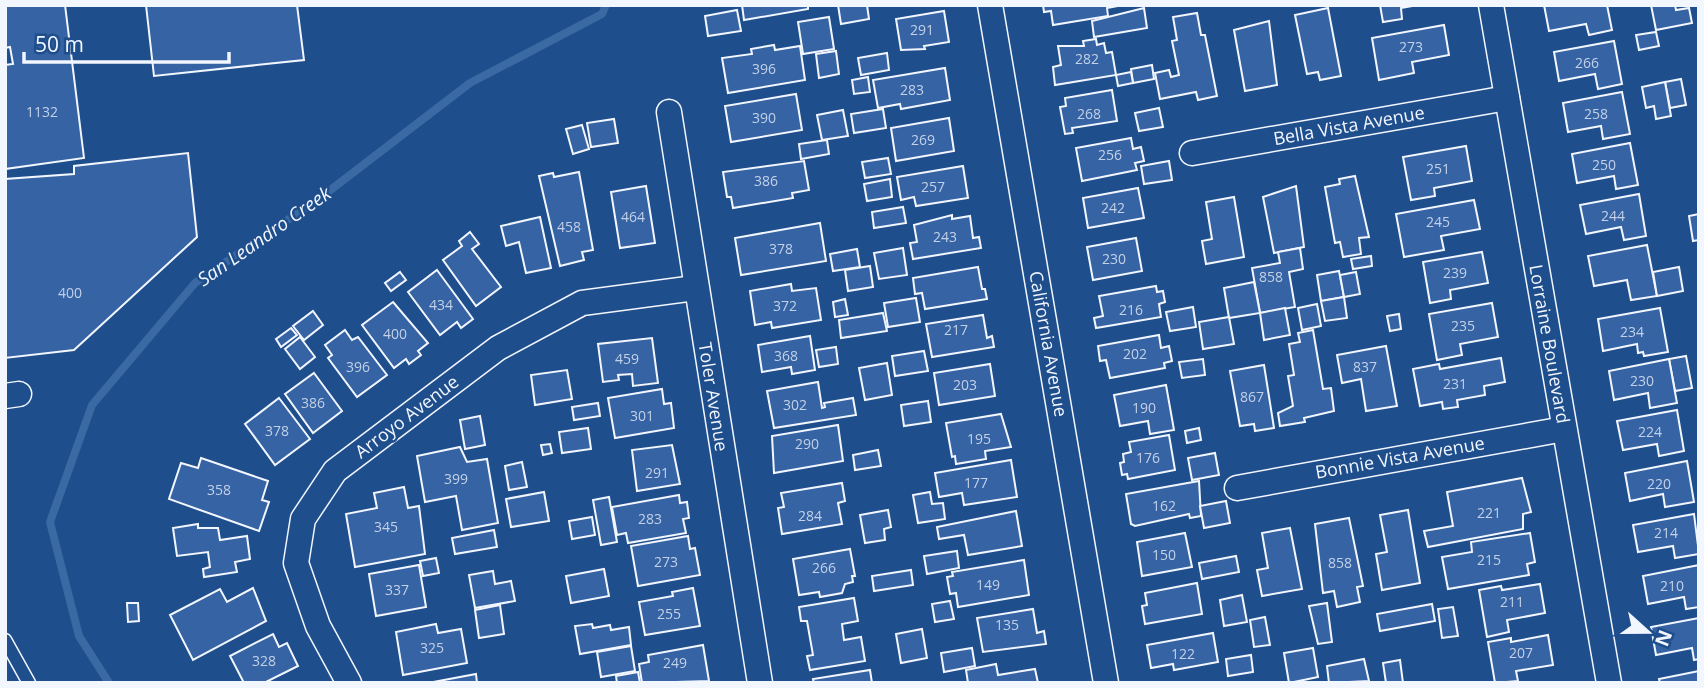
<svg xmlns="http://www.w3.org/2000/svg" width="1704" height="688" viewBox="0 0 1704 688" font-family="'Open Sans',sans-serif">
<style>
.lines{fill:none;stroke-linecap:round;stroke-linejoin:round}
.stream{stroke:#3b69a3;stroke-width:8}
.building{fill:#3563a3;stroke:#f2f6ff;stroke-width:2}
.lane-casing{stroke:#f2f6ff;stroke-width:15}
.street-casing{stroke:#f2f6ff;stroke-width:27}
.lane{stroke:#1f4e8c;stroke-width:12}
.street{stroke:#1f4e8c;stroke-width:24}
.labels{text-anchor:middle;stroke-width:5;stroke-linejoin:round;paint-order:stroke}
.number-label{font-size:14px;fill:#c3d1e8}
.street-label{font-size:18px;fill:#f2f6ff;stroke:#1f4e8c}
.water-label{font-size:19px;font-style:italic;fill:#f2f6ff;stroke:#1f4e8c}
</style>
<rect width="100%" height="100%" fill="#1f4e8c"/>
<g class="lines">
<!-- stream -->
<polyline class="stream" points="109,683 79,636 50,522 92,405 195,283 320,198 470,83 602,14 606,5"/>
</g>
<!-- building -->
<g class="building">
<polygon points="5,5 65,5 84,158 5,169 5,65 13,64 10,47 5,48"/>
<polygon points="146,5 297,5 304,60 154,76"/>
<polygon points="742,5 808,5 808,9 744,20"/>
<polygon points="838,5 867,5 869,19 841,24"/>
<polygon points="1043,5 1123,5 1107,8 1108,16 1053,25 1051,11 1044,12"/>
<polygon points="1380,5 1418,5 1401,8 1402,19 1383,22"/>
<polygon points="1544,5 1607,5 1612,30 1589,35 1586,24 1549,31"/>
<polygon points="1651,5 1675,5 1676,10 1689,8 1692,23 1656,30"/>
<polygon points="1144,8 1147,28 1094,37 1092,21"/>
<polygon points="1328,8 1341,76 1320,80 1318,72 1307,74 1295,15"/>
<polygon points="737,10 741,31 708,36 705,16"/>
<polygon points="944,11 949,42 924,46 925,49 901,50 896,19"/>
<polygon points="1197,13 1201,35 1205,35 1217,96 1198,100 1196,92 1160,99 1155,73 1169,70 1171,77 1179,75 1172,41 1177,40 1173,17"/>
<polygon points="829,17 834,49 803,54 798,22"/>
<polygon points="1269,21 1277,85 1245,91 1234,30"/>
<polygon points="1444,25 1449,55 1412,62 1414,73 1379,80 1372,38"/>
<polygon points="1656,32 1659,46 1639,50 1636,35"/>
<polygon points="1096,39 1097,45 1104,43 1106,53 1112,52 1116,75 1055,85 1053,67 1061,65 1058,46 1084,46 1083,41"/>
<polygon points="1614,41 1622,84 1598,89 1595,74 1559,81 1554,52"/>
<polygon points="774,45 775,50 800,46 805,80 728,93 722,58 752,54 751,49"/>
<polygon points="836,51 839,74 819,78 816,54"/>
<polygon points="887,53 889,70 861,75 858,58"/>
<polygon points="1152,65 1154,79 1133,83 1131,69"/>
<polygon points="945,68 950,100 901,109 900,104 878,108 873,80"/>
<polygon points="1131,72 1133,83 1118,86 1116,75"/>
<polygon points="868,77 870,92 854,94 852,80"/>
<polygon points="1681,79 1686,105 1670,108 1665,82"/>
<polygon points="1665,82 1671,116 1656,119 1654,106 1646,108 1642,87"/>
<polygon points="1112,90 1117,121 1072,128 1073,133 1065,134 1060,107 1066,106 1065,98"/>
<polygon points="1622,92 1630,134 1603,139 1601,126 1568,132 1563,103"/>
<polygon points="796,94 802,130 731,142 725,106"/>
<polygon points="1159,108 1163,127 1139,131 1135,113"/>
<polygon points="883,109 886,128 854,133 851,114"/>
<polygon points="843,110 848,136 822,140 817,115"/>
<polygon points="949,118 954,151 896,161 891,128"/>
<polygon points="614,119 618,143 591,147 587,123"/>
<polygon points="582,125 589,149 573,154 566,129"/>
<polygon points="1131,138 1133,149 1141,147 1144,161 1135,163 1137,170 1082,181 1076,148"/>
<polygon points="827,140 829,154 801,159 799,144"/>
<polygon points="1630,143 1638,185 1616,189 1614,176 1577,183 1572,154"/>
<polygon points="1466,146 1472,181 1434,188 1435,196 1411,200 1403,157"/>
<polygon points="188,153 197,237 74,350 5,358 5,179 74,174 74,166"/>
<polygon points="888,158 891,174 865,178 862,162"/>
<polygon points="804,161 809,190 792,193 793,198 733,208 731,197 727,197 723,172"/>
<polygon points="1169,161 1172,180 1144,184 1141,166"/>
<polygon points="963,166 968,198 916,206 914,197 901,200 897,177"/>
<polygon points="579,172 593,250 582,252 584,260 560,266 539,176 553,173 554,177"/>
<polygon points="1355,176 1369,237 1359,238 1361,254 1343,257 1340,242 1335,243 1325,187 1340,184 1339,179"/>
<polygon points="890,179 892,197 867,201 864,184"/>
<polygon points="646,186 655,243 620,248 611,192"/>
<polygon points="1296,186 1304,247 1274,253 1263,197"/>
<polygon points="1138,188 1144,218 1088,228 1083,198"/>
<polygon points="1639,194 1646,236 1624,240 1621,227 1586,234 1580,205"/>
<polygon points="1234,197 1244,257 1206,264 1202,241 1212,239 1206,202"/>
<polygon points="1474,200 1480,229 1441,236 1444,250 1404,257 1396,214"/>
<polygon points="903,207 906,223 874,228 872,212"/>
<polygon points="1699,214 1699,240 1693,241 1689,216"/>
<polygon points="952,215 952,219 970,216 973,238 979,237 981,248 913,259 910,243 917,242 914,225"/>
<polygon points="540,217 551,268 526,273 519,242 506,246 501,226"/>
<polygon points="820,223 826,261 741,275 735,238"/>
<polygon points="470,232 479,244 472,249 501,287 476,306 443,260 462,246 459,241"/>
<polygon points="1136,238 1142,271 1093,280 1087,247"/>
<polygon points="1647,245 1657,296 1631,300 1627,280 1594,286 1588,256"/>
<polygon points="903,248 907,275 879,279 874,253"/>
<polygon points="1300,248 1303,269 1289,272 1295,307 1260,313 1252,268 1280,263 1278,252"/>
<polygon points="857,249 860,267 833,271 830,254"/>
<polygon points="1482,252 1488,283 1450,290 1451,299 1430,303 1423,262"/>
<polygon points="1371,256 1372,266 1353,269 1351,259"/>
<polygon points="870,266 873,287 848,291 845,270"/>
<polygon points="978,267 982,289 985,289 987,299 925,309 922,293 915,294 913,278"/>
<polygon points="1679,267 1683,291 1657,296 1653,272"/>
<polygon points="437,270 473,319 461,328 457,322 440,335 408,292"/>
<polygon points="1339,271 1344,297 1321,301 1317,275"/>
<polygon points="400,272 406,280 391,291 385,283"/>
<polygon points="1356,272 1360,294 1344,297 1340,275"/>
<polygon points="1254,282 1260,313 1229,318 1224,288"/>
<polygon points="791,284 792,291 816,288 821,320 772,328 771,322 755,325 750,291"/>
<polygon points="1156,286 1157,292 1163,291 1165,302 1159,304 1161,317 1096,328 1094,318 1103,316 1099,296"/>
<polygon points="1344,297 1347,318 1325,321 1321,301"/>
<polygon points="916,298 920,322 888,327 884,303"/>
<polygon points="845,299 848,315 835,317 833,302"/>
<polygon points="393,302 428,343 418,351 421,355 409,364 406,359 394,368 362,325"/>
<polygon points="1492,303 1498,337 1460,344 1462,355 1437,360 1429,314"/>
<polygon points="1317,304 1321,326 1302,330 1298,308"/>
<polygon points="1193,307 1196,327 1170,331 1166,312"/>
<polygon points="1285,308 1290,335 1264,340 1260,313"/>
<polygon points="1660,308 1668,352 1644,356 1643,352 1638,353 1637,344 1603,351 1598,319"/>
<polygon points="313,311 323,325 304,340 293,326"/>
<polygon points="883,313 887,331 841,338 839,320"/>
<polygon points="1399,314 1401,329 1390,331 1387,316"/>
<polygon points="983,315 987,338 992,336 994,347 932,357 926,324"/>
<polygon points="1229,317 1234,344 1203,349 1199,322"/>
<polygon points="291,328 297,335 281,347 276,339"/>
<polygon points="345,330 352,340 358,337 387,375 357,397 328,358 332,355 325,345"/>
<polygon points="1313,330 1323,389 1331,388 1334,411 1304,418 1305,422 1280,426 1278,413 1293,406 1288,376 1294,375 1289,344 1300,342 1298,333"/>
<polygon points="1159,335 1161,348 1169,346 1172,361 1164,363 1165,368 1110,378 1106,360 1100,361 1098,346"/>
<polygon points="810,336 815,370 792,374 791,367 762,372 758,345"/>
<polygon points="300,337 315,357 300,369 285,349"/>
<polygon points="652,338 658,383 633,386 632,374 618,375 619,380 603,382 598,344"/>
<polygon points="1386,346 1397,406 1366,411 1361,379 1342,383 1337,355"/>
<polygon points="836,347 838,364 819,367 816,350"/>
<polygon points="924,351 928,371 895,376 892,356"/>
<polygon points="1686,356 1692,388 1675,391 1669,359"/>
<polygon points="1501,358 1505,382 1484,386 1485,395 1457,400 1458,407 1443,409 1442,402 1420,406 1413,369 1439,364 1440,369"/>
<polygon points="1203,359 1205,375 1182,378 1179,362"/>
<polygon points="1669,359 1677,403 1650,408 1648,393 1614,400 1609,371"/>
<polygon points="887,363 892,395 865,400 859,368"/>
<polygon points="990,364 995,396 939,405 934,373"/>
<polygon points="1264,365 1274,428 1255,431 1254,424 1240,426 1230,371"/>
<polygon points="567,370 572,399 535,405 531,375"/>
<polygon points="314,373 342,411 313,433 285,394"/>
<polygon points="818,382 822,408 825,407 824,403 853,398 856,415 774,428 767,391"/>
<polygon points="1166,385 1174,430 1150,434 1148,421 1120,426 1114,395"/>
<polygon points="662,389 664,404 671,403 674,428 615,438 608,398"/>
<polygon points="279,398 310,439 275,465 245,424"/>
<polygon points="928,401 931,422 904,426 901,405"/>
<polygon points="598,403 600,416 574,420 572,407"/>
<polygon points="1677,410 1684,451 1659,456 1657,444 1623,450 1617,421"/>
<polygon points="1001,414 1011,447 985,451 986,459 956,464 955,456 952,457 946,423"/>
<polygon points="480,416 485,445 465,449 460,420"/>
<polygon points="838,425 843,461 774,473 772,436"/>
<polygon points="588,428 591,449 562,453 559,432"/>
<polygon points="1199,428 1201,440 1187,443 1185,431"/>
<polygon points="1169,435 1175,470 1128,479 1127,474 1122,475 1120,463 1124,462 1123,454 1131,452 1129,442"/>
<polygon points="550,444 552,453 543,455 541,445"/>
<polygon points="672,445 680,484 637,491 632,450"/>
<polygon points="460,447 467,462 487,459 498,523 462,530 456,496 425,502 417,456"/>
<polygon points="878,450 881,466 855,470 853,455"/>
<polygon points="1215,453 1219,475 1192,480 1188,458"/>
<polygon points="201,458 268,481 262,500 269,502 259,531 169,499 181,463 198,468"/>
<polygon points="1011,460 1017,497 964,505 962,493 939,497 935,473"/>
<polygon points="1687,461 1694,502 1665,507 1663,494 1630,501 1625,473"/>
<polygon points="522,462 527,487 509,490 505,466"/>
<polygon points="1522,478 1531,512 1523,514 1523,529 1428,547 1424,531 1453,526 1447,492"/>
<polygon points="1199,481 1201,516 1190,518 1189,514 1135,526 1131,524 1126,494"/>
<polygon points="842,483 845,501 838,503 842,524 782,534 778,508 784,507 781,493"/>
<polygon points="404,487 408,508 419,506 425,554 355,567 346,514 377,508 374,493"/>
<polygon points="544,492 549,521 511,527 506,499"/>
<polygon points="930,492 932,504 943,503 945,519 918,523 913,495"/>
<polygon points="679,495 680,503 687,502 689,518 683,519 686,533 628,543 626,533 617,535 612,507"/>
<polygon points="609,497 617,542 601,545 593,500"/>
<polygon points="1226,501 1230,523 1204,528 1200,506"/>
<polygon points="888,510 891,527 884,529 885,540 865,543 860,515"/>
<polygon points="1408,510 1420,583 1382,590 1376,554 1387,552 1380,515"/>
<polygon points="1016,511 1022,546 968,555 964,535 939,539 937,527"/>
<polygon points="1694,514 1699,554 1675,558 1673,546 1638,552 1633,525"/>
<polygon points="592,517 595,535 572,539 569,521"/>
<polygon points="1349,518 1363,586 1357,587 1360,602 1337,607 1334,591 1323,593 1315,524"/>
<polygon points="198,524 198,528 218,528 220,540 247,536 250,559 235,562 237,572 204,577 203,569 210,567 208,552 177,556 173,528"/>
<polygon points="1290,528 1302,589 1262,596 1257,570 1268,568 1262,533"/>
<polygon points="494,530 497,547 455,554 452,538"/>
<polygon points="1185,533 1192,567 1142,576 1137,542"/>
<polygon points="1530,533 1535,562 1527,564 1529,575 1448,589 1442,557 1472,552 1471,542"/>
<polygon points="688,536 690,549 695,548 700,575 638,586 631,546"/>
<polygon points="850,549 855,576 852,576 853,582 845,584 842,593 820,597 819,592 799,595 793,559"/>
<polygon points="957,551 959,568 927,574 924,556"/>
<polygon points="1236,556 1239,572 1202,579 1199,563"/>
<polygon points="436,558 439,573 423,576 420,561"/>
<polygon points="1024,560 1029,595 958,607 956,593 950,594 947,577 953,576 952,572"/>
<polygon points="419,565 426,607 376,616 369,574"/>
<polygon points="1699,565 1699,607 1686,609 1684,597 1648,604 1643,576"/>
<polygon points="604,569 609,596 571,603 566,576"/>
<polygon points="911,570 913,585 874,591 872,576"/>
<polygon points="493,571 495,584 511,581 515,601 475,608 469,575"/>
<polygon points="1197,583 1202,614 1145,624 1142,606 1147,605 1145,593"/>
<polygon points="1540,584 1545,613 1507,620 1509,632 1487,637 1479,590 1501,586 1502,590"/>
<polygon points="253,588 266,621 193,660 170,615 220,589 227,602"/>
<polygon points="693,588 700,626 645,635 639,602 673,596 672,592"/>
<polygon points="1242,595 1247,622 1224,626 1220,600"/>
<polygon points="854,598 858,621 842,624 844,640 861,637 865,661 810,670 807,656 813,655 807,621 801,621 799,607"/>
<polygon points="950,601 954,619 935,622 932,604"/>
<polygon points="127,603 138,603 139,621 128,622"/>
<polygon points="1327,603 1332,642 1318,644 1309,606"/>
<polygon points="1432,604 1435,621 1380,631 1377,614"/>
<polygon points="500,605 504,634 479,638 475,610"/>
<polygon points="1453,607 1458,636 1442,638 1438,609"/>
<polygon points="1033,609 1037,633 1044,631 1046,644 983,652 977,618"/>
<polygon points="1265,617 1270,645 1254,647 1250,620"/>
<polygon points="1699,618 1699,659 1694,660 1692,648 1656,655 1651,627"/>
<polygon points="436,624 438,633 461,629 467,663 403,675 396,632"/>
<polygon points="592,624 593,628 610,625 611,630 629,627 631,645 580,654 575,626"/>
<polygon points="922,629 927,658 901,663 896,634"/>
<polygon points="1213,633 1218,662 1174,670 1173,664 1151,668 1147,645"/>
<polygon points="273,634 279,647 287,643 298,666 264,683 244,683 230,656"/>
<polygon points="1548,635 1553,665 1516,671 1518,681 1495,683 1488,642 1511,638 1511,642"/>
<polygon points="703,645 709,681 642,683 639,664 649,662 648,655"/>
<polygon points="631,646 635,671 601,677 597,652"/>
<polygon points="972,648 975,666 944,672 941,653"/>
<polygon points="1313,648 1318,677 1289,683 1284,653"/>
<polygon points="1251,655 1253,672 1228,676 1226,659"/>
<polygon points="1364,659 1369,681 1329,683 1327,666"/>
<polygon points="1400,660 1403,683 1386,683 1383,663"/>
<polygon points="996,664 998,675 1035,669 1038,683 968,683 966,670"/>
<polygon points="870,670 872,683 814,683 813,679"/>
<polygon points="1699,671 1699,683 1660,683 1659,679"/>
<polygon points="638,672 640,683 617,683 616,676"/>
<polygon points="476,674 477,683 428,683"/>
</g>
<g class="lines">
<defs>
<polyline id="lane" points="5,640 29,683"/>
<g id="street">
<polyline points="990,5 1106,683"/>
<polyline points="1491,5 1609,683"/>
<polyline points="669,112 760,683"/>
<polyline points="1192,153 1507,98"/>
<polyline points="5,396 19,394"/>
<polyline points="1237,488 1564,429"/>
<polyline points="349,683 318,626 296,563 303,519 335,471 498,348 582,303 695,288"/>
</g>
</defs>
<!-- lane casing -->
<use href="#lane" class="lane-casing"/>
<!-- street casing -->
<use href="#street" class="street-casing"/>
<!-- lane -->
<use href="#lane" class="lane"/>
<!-- street -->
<use href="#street" class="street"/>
</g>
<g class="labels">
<!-- number labels -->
<g class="number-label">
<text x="922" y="35">291</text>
<text x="1411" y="52">273</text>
<text x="1087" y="64">282</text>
<text x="1587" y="68">266</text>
<text x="764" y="74">396</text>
<text x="912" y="95">283</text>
<text x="42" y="117">1132</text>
<text x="1089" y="119">268</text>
<text x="1596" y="119">258</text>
<text x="764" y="123">390</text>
<text x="923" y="145">269</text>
<text x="1110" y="160">256</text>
<text x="1604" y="170">250</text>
<text x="1438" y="174">251</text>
<text x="766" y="186">386</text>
<text x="933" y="192">257</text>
<text x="1113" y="213">242</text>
<text x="1613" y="221">244</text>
<text x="633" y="222">464</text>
<text x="1438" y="227">245</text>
<text x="569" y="232">458</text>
<text x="945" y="242">243</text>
<text x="781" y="254">378</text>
<text x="1114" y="264">230</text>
<text x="1455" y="278">239</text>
<text x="1271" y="282">858</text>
<text x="70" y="298">400</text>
<text x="441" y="310">434</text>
<text x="785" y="311">372</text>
<text x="1131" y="315">216</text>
<text x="1463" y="331">235</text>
<text x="956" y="335">217</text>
<text x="1632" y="337">234</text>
<text x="395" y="339">400</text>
<text x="1135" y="359">202</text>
<text x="786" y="361">368</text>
<text x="627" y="364">459</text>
<text x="358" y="372">396</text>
<text x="1365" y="372">837</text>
<text x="1642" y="386">230</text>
<text x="1455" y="389">231</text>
<text x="965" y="390">203</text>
<text x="1252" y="402">867</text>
<text x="313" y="408">386</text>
<text x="795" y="410">302</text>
<text x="1144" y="413">190</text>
<text x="642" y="421">301</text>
<text x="277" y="436">378</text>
<text x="1650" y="437">224</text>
<text x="979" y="444">195</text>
<text x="807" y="449">290</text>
<text x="1148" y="463">176</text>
<text x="657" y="478">291</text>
<text x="456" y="484">399</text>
<text x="976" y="488">177</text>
<text x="1659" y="489">220</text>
<text x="219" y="495">358</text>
<text x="1164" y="511">162</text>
<text x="1489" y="518">221</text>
<text x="810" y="521">284</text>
<text x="650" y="524">283</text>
<text x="386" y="532">345</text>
<text x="1666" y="538">214</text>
<text x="1164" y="560">150</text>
<text x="1489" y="565">215</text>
<text x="666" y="567">273</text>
<text x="1340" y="568">858</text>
<text x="824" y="573">266</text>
<text x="988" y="590">149</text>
<text x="1672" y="591">210</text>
<text x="397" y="595">337</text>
<text x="1512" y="607">211</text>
<text x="669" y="619">255</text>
<text x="1007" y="630">135</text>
<text x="432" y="653">325</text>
<text x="1521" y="658">207</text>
<text x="1183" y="659">122</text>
<text x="264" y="666">328</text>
<text x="675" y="668">249</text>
</g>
<!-- street labels -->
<g class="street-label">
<text transform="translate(1349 126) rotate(-10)" y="6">Bella Vista Avenue</text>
<text transform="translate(1048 344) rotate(80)" y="6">California Avenue</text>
<text transform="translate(1549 344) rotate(80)" y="6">Lorraine Boulevard</text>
<text transform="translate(713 397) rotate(81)" y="6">Toler Avenue</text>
<text transform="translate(407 417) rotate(-37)" y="6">Arroyo Avenue</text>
<text transform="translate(1400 458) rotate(-10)" y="6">Bonnie Vista Avenue</text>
</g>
<!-- water labels -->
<g class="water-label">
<text transform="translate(264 236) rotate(-35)" y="7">San Leandro Creek</text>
</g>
</g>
<!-- border -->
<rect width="1704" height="688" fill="none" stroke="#f2f6ff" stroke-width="14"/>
<!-- north arrow -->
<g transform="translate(1648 632) rotate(111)" stroke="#1f4e8c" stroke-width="5" paint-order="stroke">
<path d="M0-5L12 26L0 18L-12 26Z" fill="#f2f6ff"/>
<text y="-10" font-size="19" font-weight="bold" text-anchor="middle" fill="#f2f6ff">N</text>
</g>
<!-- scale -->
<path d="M24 52v10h205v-10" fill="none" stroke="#f2f6ff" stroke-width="3.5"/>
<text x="35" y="52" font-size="21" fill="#f2f6ff" stroke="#1f4e8c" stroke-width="5" paint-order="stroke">50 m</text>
</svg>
